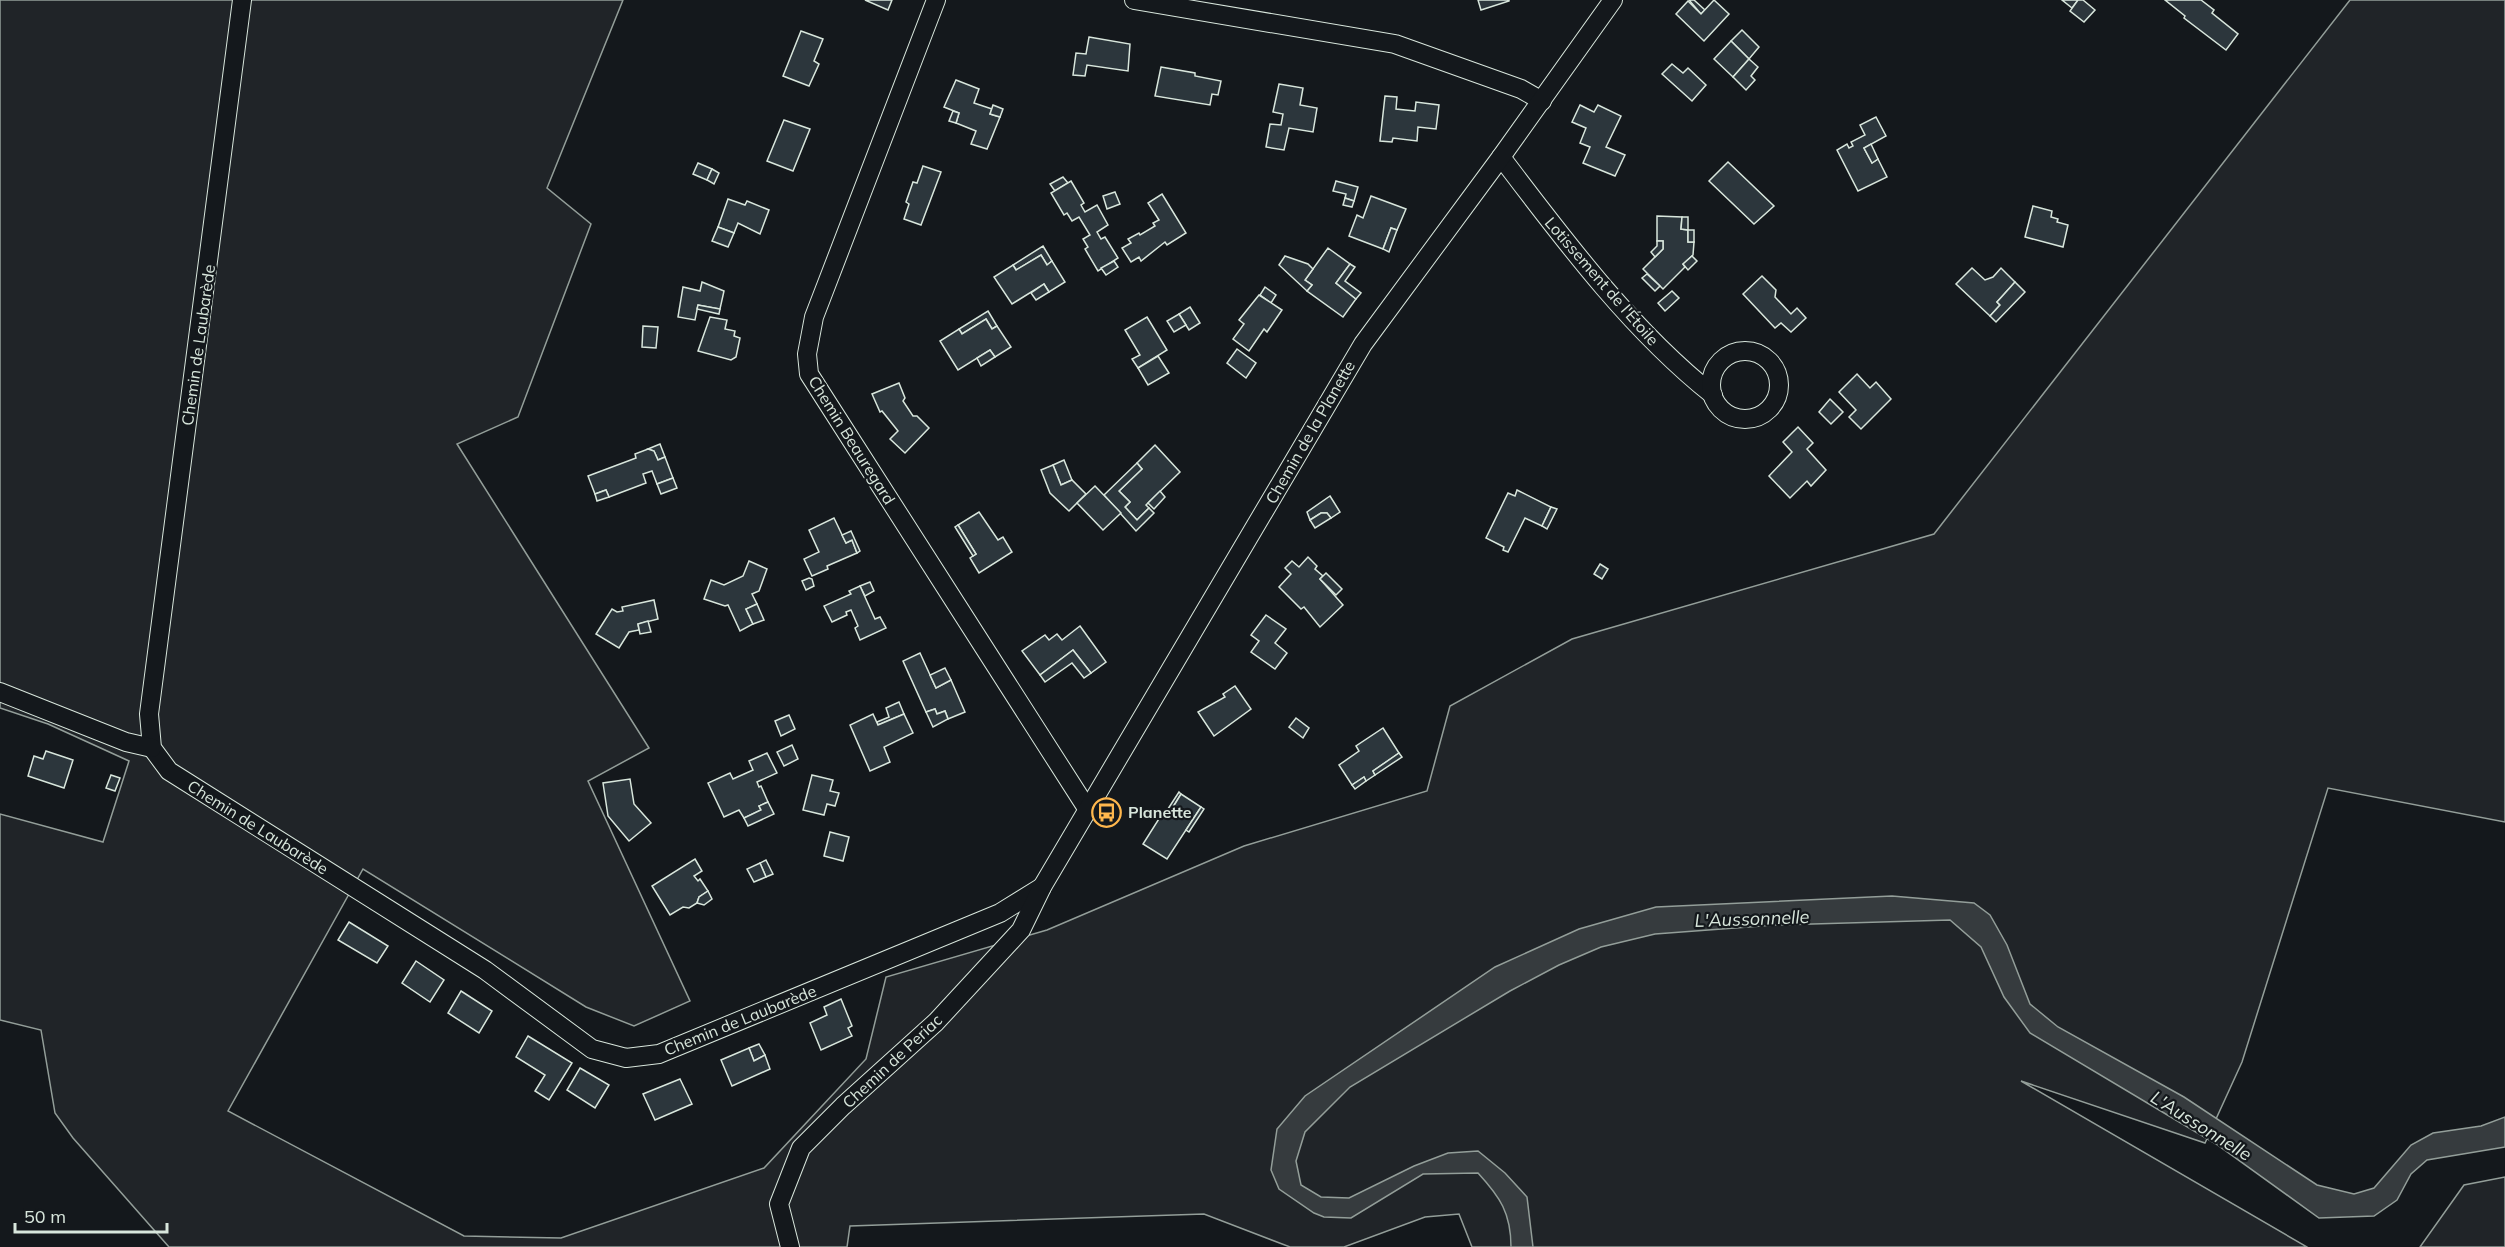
<svg xmlns="http://www.w3.org/2000/svg" width="2505" height="1247" viewBox="0 0 2505 1247" font-family="Mulish,sans-serif">
<style>
.green{fill:#202428;stroke:#939e99;stroke-width:1.5}
.water{fill:#363b3e;stroke:#939e99;stroke-width:1.5}
.building{fill:#2c363c;stroke:#d8e6dc;stroke-width:1.5}
.lines{fill:none;stroke-linecap:round;stroke-linejoin:round}
.minor-casing{stroke:#d8e6dc;stroke-width:20}
.minor{stroke:#14181c;stroke-width:18}
.labels{text-anchor:middle;stroke-width:4.5;stroke-linejoin:round;paint-order:stroke}
.street-label{font-size:16px;fill:#d8e6dc;stroke:#14181c}
.poi-label{font-size:16px;font-weight:bold;fill:#d8e6dc;stroke:#14181c;text-anchor:start}
.water-label{font-size:18px;font-style:italic;fill:#d8e6dc;stroke:#14181c}
</style>
<rect width="100%" height="100%" fill="#14181c"/>
<!-- green -->
<g class="green">
<polygon points="0,0 623,0 547,188 591,224 518,417 457,444 649,748 588,781 690,1001 634,1026 586,1007 363,869 228,1111 464,1236 561,1238 764,1168 866,1059 886,977 1047,930 1244,846 1427,791 1450,706 1572,639 1934,534 2350,0 2505,0 2505,822 2328,788 2242,1062 2205,1143 2021,1081 2307,1247 1472,1247 1459,1214 1425,1217 1344,1247 1290,1247 1204,1214 850,1226 847,1247 169,1247 73,1138 55,1113 41,1030 0,1020 0,814 103,842 129,761 48,724 0,708"/>
<polygon points="2505,1177 2505,1247 2420,1247 2464,1185"/>
</g>
<!-- water -->
<path class="water" d="M 1892,896 L 1974,903 L 1990,915 L 2007,945 L 2030,1004 L 2058,1027 L 2184,1097 L 2317,1185 L 2354,1194 L 2374,1188 L 2411,1145 L 2433,1133 L 2481,1126 L 2505,1117 L 2505,1147 L 2427,1160 L 2411,1174 L 2397,1200 L 2374,1216 L 2319,1218 L 2216,1144 L 2030,1033 L 2004,997 L 1981,947 L 1950,920 L 1775,925 L 1655,934 L 1601,947 L 1559,965 L 1510,991 L 1350,1087 L 1305,1132 L 1296,1161 L 1301,1185 L 1321,1197 L 1349,1198 L 1414,1166 L 1448,1153 L 1478,1151 L 1505,1173 L 1527,1197 L 1533,1247 L 1511,1247 C 1511,1213 1500,1197 1478,1173 L 1423,1174 L 1351,1218 L 1324,1217 L 1314,1213 L 1279,1189 L 1271,1170 L 1277,1129 L 1305,1096 L 1495,967 L 1579,929 L 1656,907 Z"/>
<!-- building -->
<g class="building">
<polygon points="865,0 892,0 888,10"/>
<polygon points="1478,0 1509,0 1509,1 1481,10"/>
<polygon points="1689,0 1694,0 1705,10 1701,14"/>
<polygon points="1714,0 1729,14 1704,41 1676,14 1688,1 1701,14"/>
<polygon points="2062,0 2078,0 2072,8"/>
<polygon points="2078,0 2083,0 2095,10 2084,22 2070,11"/>
<polygon points="2165,0 2201,0 2214,10 2212,13 2238,34 2226,50 2184,18 2185,16"/>
<polygon points="1742,30 1759,47 1749,59 1731,41"/>
<polygon points="801,31 823,39 814,61 819,64 809,86 783,76"/>
<polygon points="1089,37 1130,44 1128,71 1087,65 1085,76 1073,75 1076,53 1086,54"/>
<polygon points="1731,41 1749,59 1733,77 1714,59"/>
<polygon points="1749,59 1758,67 1751,76 1755,80 1746,90 1733,77"/>
<polygon points="1672,64 1683,73 1688,68 1706,85 1692,101 1662,74"/>
<polygon points="1161,67 1195,73 1195,76 1221,81 1218,95 1212,94 1210,105 1155,96"/>
<polygon points="956,80 979,89 974,103 992,109 990,114 1000,117 987,149 971,144 976,131 956,123 959,113 944,107"/>
<polygon points="1279,84 1303,88 1300,105 1317,108 1313,132 1289,128 1284,150 1266,147 1270,124 1281,125 1283,114 1273,112"/>
<polygon points="1385,96 1397,97 1396,109 1415,111 1416,102 1439,105 1436,129 1418,127 1417,141 1393,138 1392,142 1380,141"/>
<polygon points="993,105 1003,109 1000,117 990,114"/>
<polygon points="1580,105 1594,112 1598,105 1621,116 1606,147 1625,155 1615,176 1583,163 1590,147 1580,143 1586,128 1572,122"/>
<polygon points="953,111 959,113 956,123 949,121"/>
<polygon points="1876,117 1886,136 1864,148 1872,163 1878,159 1887,177 1858,191 1837,150 1847,144 1849,148 1853,146 1851,142 1865,135 1860,125"/>
<polygon points="784,120 810,129 793,171 767,161"/>
<polygon points="1871,144 1878,159 1872,163 1864,148"/>
<polygon points="1728,162 1774,206 1754,224 1709,181"/>
<polygon points="698,163 712,169 707,180 693,174"/>
<polygon points="923,166 941,172 921,225 904,219 909,204 906,202 913,182 917,183"/>
<polygon points="712,169 719,173 714,184 707,180"/>
<polygon points="1063,177 1068,183 1055,191 1050,184"/>
<polygon points="1071,181 1084,203 1081,205 1085,212 1097,205 1108,225 1097,232 1101,239 1105,237 1118,258 1098,271 1085,249 1088,247 1083,239 1090,235 1079,217 1072,221 1067,213 1064,215 1051,193"/>
<polygon points="1336,181 1358,187 1354,201 1345,198 1346,194 1333,191"/>
<polygon points="1115,192 1120,204 1107,209 1103,196"/>
<polygon points="1162,194 1186,233 1167,245 1165,242 1141,261 1139,257 1131,262 1122,248 1131,243 1128,239 1139,233 1140,235 1155,226 1153,223 1159,220 1148,203"/>
<polygon points="1371,196 1406,209 1397,230 1391,228 1383,249 1349,236 1357,215 1363,218"/>
<polygon points="1345,198 1354,201 1352,207 1343,205"/>
<polygon points="728,199 745,205 747,201 769,210 760,234 738,223 734,233 718,227"/>
<polygon points="2033,206 2052,211 2051,217 2058,219 2057,222 2068,225 2063,247 2025,237"/>
<polygon points="1657,216 1682,217 1681,229 1688,230 1688,242 1694,242 1693,255 1683,264 1685,267 1663,289 1643,269 1663,249 1663,241 1657,241"/>
<polygon points="1682,217 1688,217 1688,230 1681,229"/>
<polygon points="718,227 734,233 728,247 712,241"/>
<polygon points="1391,228 1397,230 1389,252 1383,249"/>
<rect x="1688" y="230" width="6" height="12"/>
<polygon points="1657,241 1663,241 1663,249 1655,257 1651,252 1657,246"/>
<polygon points="1043,246 1052,261 1047,265 1041,255 1016,270 1013,265"/>
<polygon points="1328,248 1350,264 1336,283 1356,299 1343,317 1307,291 1312,285 1305,280"/>
<polygon points="1041,255 1047,265 1052,261 1065,282 1049,292 1044,284 1012,304 994,277 1013,265 1016,270"/>
<polygon points="1285,256 1308,264 1313,269 1305,280 1312,285 1307,291 1279,265"/>
<polygon points="1692,256 1697,261 1688,270 1683,264"/>
<polygon points="1114,261 1118,267 1106,275 1101,268"/>
<polygon points="1350,264 1355,267 1345,281 1361,293 1356,299 1336,283"/>
<polygon points="1972,268 1985,280 1993,277 2001,268 2015,282 1997,302 2000,305 1990,316 1956,284"/>
<polygon points="1647,274 1660,286 1655,291 1642,278"/>
<polygon points="1762,276 1776,290 1775,297 1791,314 1797,308 1806,318 1791,332 1781,323 1775,328 1743,294"/>
<polygon points="702,282 724,291 720,309 698,305 695,320 678,317 683,287 700,291"/>
<polygon points="2015,282 2025,292 1996,322 1990,316 2000,305 1997,302"/>
<polygon points="1044,284 1049,292 1036,300 1031,293"/>
<polygon points="1265,287 1276,295 1271,303 1260,295"/>
<polygon points="1672,291 1679,298 1665,311 1658,303"/>
<polygon points="1259,295 1282,310 1267,332 1264,329 1249,351 1233,339 1244,324 1239,320"/>
<polygon points="698,305 720,309 719,314 697,309"/>
<polygon points="1190,307 1200,323 1189,330 1179,314"/>
<polygon points="988,311 997,326 992,329 986,319 962,334 959,329"/>
<polygon points="1179,314 1186,325 1174,332 1167,321"/>
<polygon points="710,317 727,320 725,329 735,331 734,336 740,338 736,357 731,360 698,351"/>
<polygon points="1147,317 1167,350 1138,368 1132,359 1140,355 1125,330"/>
<polygon points="986,319 992,329 997,326 1011,347 995,357 990,350 958,370 940,341 959,329 962,334"/>
<polygon points="643,326 658,327 656,348 642,347"/>
<polygon points="1237,349 1256,363 1246,378 1227,363"/>
<polygon points="990,350 995,357 981,366 977,358"/>
<polygon points="1158,356 1169,373 1148,385 1138,368"/>
<polygon points="1857,374 1870,388 1876,382 1891,399 1861,429 1849,417 1856,410 1839,392"/>
<polygon points="899,383 905,398 903,401 913,416 917,416 929,428 905,453 890,439 898,431 882,411 880,412 872,394"/>
<polygon points="1830,399 1843,412 1831,424 1819,412"/>
<polygon points="1798,427 1813,443 1807,449 1826,470 1811,486 1807,481 1790,498 1769,476 1792,452 1783,442"/>
<polygon points="660,444 665,457 658,460 654,451 648,449"/>
<polygon points="1155,445 1180,472 1146,505 1149,508 1137,520 1125,507 1130,502 1119,491 1142,469 1137,463"/>
<polygon points="648,449 654,451 658,460 665,457 673,478 657,484 652,471 643,474 646,483 609,497 606,490 595,494 588,476 636,458 635,454"/>
<polygon points="1064,460 1072,480 1061,485 1053,465"/>
<polygon points="1137,463 1142,469 1119,491 1130,502 1125,507 1137,520 1149,508 1154,513 1136,531 1104,495"/>
<polygon points="1053,465 1061,485 1072,480 1086,494 1069,511 1050,493 1041,470"/>
<polygon points="673,478 677,488 661,494 657,484"/>
<polygon points="1095,486 1121,513 1103,530 1077,503"/>
<polygon points="606,490 609,497 597,501 595,494"/>
<polygon points="1517,490 1551,507 1542,526 1525,518 1508,552 1503,550 1504,547 1486,538 1508,493 1515,496"/>
<polygon points="1160,491 1165,497 1154,509 1148,503"/>
<polygon points="1330,496 1340,512 1331,518 1327,513 1321,513 1310,520 1307,512"/>
<polygon points="1551,507 1557,509 1547,529 1542,526"/>
<polygon points="979,512 998,540 1003,537 1012,552 979,573 970,558 976,554 958,525"/>
<polygon points="1321,513 1327,513 1331,518 1315,528 1310,520"/>
<polygon points="834,518 846,543 852,540 857,553 827,566 828,569 812,576 804,559 819,552 809,530"/>
<polygon points="958,525 976,554 973,556 955,527"/>
<polygon points="851,531 860,551 857,553 852,540 846,543 842,535"/>
<polygon points="1308,557 1317,566 1315,569 1323,576 1320,579 1343,605 1320,627 1304,607 1301,609 1279,587 1291,574 1285,568 1292,561 1299,567"/>
<polygon points="749,561 767,569 759,591 752,594 757,604 746,609 753,624 740,631 728,605 725,606 704,599 711,580 724,585 743,576"/>
<polygon points="1600,564 1608,569 1602,579 1594,574"/>
<polygon points="1326,573 1342,589 1336,595 1320,579"/>
<polygon points="809,578 812,579 814,586 806,590 802,581"/>
<polygon points="870,582 874,591 865,596 860,586"/>
<polygon points="860,586 875,619 880,617 886,628 860,640 855,628 858,626 851,610 846,612 847,615 832,622 824,606 851,594 849,591"/>
<polygon points="654,600 658,619 638,624 639,630 629,632 619,648 596,634 612,609 617,612 623,611 622,607"/>
<polygon points="757,604 764,620 753,624 746,609"/>
<polygon points="1266,615 1286,629 1275,643 1287,653 1275,669 1251,652 1259,641 1251,635"/>
<polygon points="648,621 651,632 640,634 638,624"/>
<polygon points="1080,626 1106,662 1091,673 1073,650 1040,675 1022,651 1045,635 1049,640 1057,634 1062,640"/>
<polygon points="1073,650 1091,673 1084,678 1072,663 1045,682 1040,675"/>
<polygon points="920,653 936,688 951,680 965,712 948,719 945,711 937,714 935,709 926,712 903,661"/>
<polygon points="945,668 951,680 936,688 930,675"/>
<polygon points="1235,686 1251,709 1214,736 1198,712 1225,697 1223,694"/>
<polygon points="899,702 904,714 878,725 877,722 889,717 886,708"/>
<polygon points="935,709 937,714 945,711 948,719 933,727 926,712"/>
<polygon points="873,714 878,725 904,714 913,733 884,747 890,762 870,771 850,725"/>
<polygon points="789,715 795,729 781,736 775,721"/>
<polygon points="1296,718 1309,728 1303,738 1289,727"/>
<polygon points="1383,728 1399,753 1373,771 1375,775 1366,781 1364,777 1352,785 1339,765 1359,751 1356,746"/>
<polygon points="792,745 798,759 784,766 777,752"/>
<polygon points="46,751 73,760 64,788 28,776 34,756 43,759"/>
<polygon points="767,753 777,773 757,782 759,787 761,786 768,802 759,806 761,810 744,818 739,810 724,817 708,783 730,773 733,779 753,770 749,761"/>
<polygon points="1399,753 1402,757 1375,775 1373,771"/>
<polygon points="111,775 120,778 115,791 106,788"/>
<polygon points="812,775 833,780 830,791 839,793 835,806 827,804 824,815 803,810"/>
<polygon points="1364,777 1366,781 1355,789 1352,785"/>
<polygon points="630,779 634,804 651,823 629,841 608,816 603,783"/>
<polygon points="1179,792 1181,794 1170,812 1172,814 1169,818 1164,815"/>
<polygon points="1181,794 1201,807 1167,859 1143,844 1162,814 1169,818 1172,814 1170,812"/>
<polygon points="768,802 774,814 748,826 744,818 761,810 759,806"/>
<polygon points="1201,807 1204,809 1189,832 1186,830"/>
<polygon points="830,832 849,837 843,861 824,856"/>
<polygon points="695,859 702,871 694,876 698,881 700,879 708,891 699,897 697,903 689,908 683,907 670,915 652,886"/>
<polygon points="766,860 773,874 766,877 760,863"/>
<polygon points="760,863 766,877 754,882 747,869"/>
<polygon points="708,891 712,899 704,905 697,903 699,897"/>
<polygon points="349,922 388,946 377,963 338,940"/>
<polygon points="416,961 444,980 430,1002 402,983"/>
<polygon points="461,991 492,1011 479,1033 448,1013"/>
<polygon points="841,999 852,1026 848,1028 852,1036 821,1050 810,1023 827,1015 824,1007"/>
<polygon points="528,1036 572,1063 549,1100 535,1091 545,1075 516,1057"/>
<polygon points="759,1044 765,1055 754,1061 749,1048"/>
<polygon points="749,1048 754,1061 765,1055 770,1069 732,1086 721,1060"/>
<polygon points="580,1068 609,1085 595,1108 567,1090"/>
<polygon points="680,1079 692,1104 655,1120 643,1094"/>
</g>
<g class="lines">
<defs>
<g id="minor">
<polyline points="242,0 149,714 152,748 169,771 485,970 592,1049 626,1058 659,1054 1000,913 1042,887"/>
<polyline points="936,0 814,317 807,354 809,374 1088,810"/>
<polyline points="1134,0 1395,44 1521,89 1542,101"/>
<path d="M 1501,157 C 1564,240 1631,330 1713,395"/>
<circle cx="1745" cy="385" r="34"/>
<polyline points="0,692 126,742 152,748"/>
<polyline points="790,1247 779,1204 801,1148 843,1106 936,1022 1021,930 1042,887 1363,344 1501,157 1613,0"/>
</g>
</defs>
<!-- minor casing -->
<use href="#minor" class="minor-casing"/>
<!-- minor -->
<use href="#minor" class="minor"/>
</g>
<!-- icons -->
<defs>
<symbol id="bus-ring" viewBox="-11 -11 22 22"><circle r="9.5" fill="#14181c" stroke="#ffb74d" stroke-width="1.5"/><path d="M-5-6H5V4H4V6H2V4H-2V6H-4V4H-5ZM-3.5-4V0h7V-4ZM-3.5 1.2v1.5H-2V1.2ZM2 1.2v1.5H3.5V1.2Z" fill="#ffb74d"/></symbol>
</defs>
<g fill-rule="evenodd">
<use href="#bus-ring" x="1090" y="796" width="33" height="33"/>
</g>
<g class="labels">
<!-- street labels -->
<g class="street-label">
<text transform="translate(1602 281) rotate(49)" y="6">Lotissement de l'Étoile</text>
<text transform="translate(198 345) rotate(-82)" y="6">Chemin de Laubarède</text>
<text transform="translate(1310 432) rotate(-60)" y="6">Chemin de la Planette</text>
<text transform="translate(852 440) rotate(58)" y="6">Chemin Beauregard</text>
<text transform="translate(258 827) rotate(32)" y="6">Chemin de Laubarède</text>
<text transform="translate(740 1020) rotate(-22)" y="6">Chemin de Laubarède</text>
<text transform="translate(892 1061) rotate(-43)" y="6">Chemin de Periac</text>
</g>
<!-- poi labels -->
<g class="poi-label">
<text x="1128" y="818">Planette</text>
</g>
<!-- water labels -->
<g class="water-label">
<text transform="translate(1752 919) rotate(-2)" y="6">L'Aussonnelle</text>
<text transform="translate(2201 1126) rotate(32)" y="6">L'Aussonnelle</text>
</g>
</g>
<!-- scale -->
<path d="M15 1223v9h152v-9" fill="none" stroke="#d8e6dc" stroke-width="3"/>
<text x="24" y="1223" font-size="18" fill="#d8e6dc" stroke="#14181c" stroke-width="4.5" paint-order="stroke">50 m</text>
</svg>
